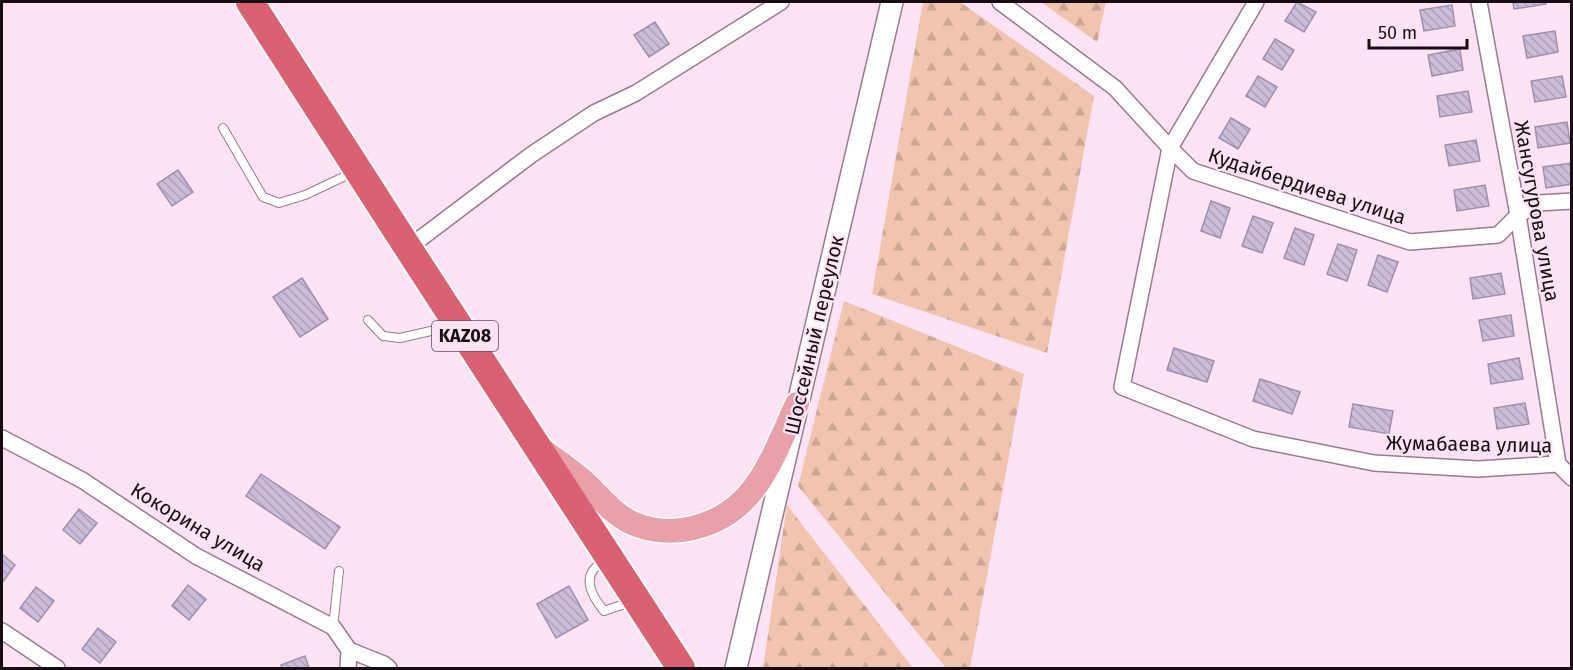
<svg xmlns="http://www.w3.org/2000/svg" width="1573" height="670" viewBox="0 0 1573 670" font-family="'Fira Sans',sans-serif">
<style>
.forest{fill:url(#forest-firs)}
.building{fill:url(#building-back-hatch);stroke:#9e90ac;stroke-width:1.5}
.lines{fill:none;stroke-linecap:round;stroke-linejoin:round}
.lane-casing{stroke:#997b8d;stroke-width:10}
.street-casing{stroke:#997b8d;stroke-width:18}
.secondary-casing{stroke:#997b8d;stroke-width:24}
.primary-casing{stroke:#fff;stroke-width:27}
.highway-casing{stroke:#fff;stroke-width:32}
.lane{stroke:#fff;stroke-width:8}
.street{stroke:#fff;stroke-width:15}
.secondary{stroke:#fff;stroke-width:21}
.primary{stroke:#e8a0aa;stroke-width:24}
.highway{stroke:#d96171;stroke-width:28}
.labels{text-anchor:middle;stroke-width:4.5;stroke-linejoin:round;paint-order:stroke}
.shield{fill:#fde3f3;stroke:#5d4d57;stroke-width:1.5}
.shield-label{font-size:18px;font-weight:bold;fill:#180d14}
.street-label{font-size:20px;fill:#180d14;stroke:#fde3f3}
</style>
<defs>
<pattern id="forest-firs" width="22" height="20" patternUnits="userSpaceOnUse" patternTransform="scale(1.5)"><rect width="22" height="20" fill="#f0c4af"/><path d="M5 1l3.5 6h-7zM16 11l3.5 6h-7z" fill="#cda796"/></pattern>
<pattern id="building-back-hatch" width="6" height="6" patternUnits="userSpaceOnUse" patternTransform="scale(1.5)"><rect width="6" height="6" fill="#cbbcda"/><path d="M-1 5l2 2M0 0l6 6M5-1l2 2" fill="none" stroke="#aea0ba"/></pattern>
</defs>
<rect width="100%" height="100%" fill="#fde3f3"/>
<!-- forest -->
<g class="forest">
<polygon points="923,2 960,2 1094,96 1047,353 872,294"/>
<polygon points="1041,2 1106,2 1097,43 1097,42"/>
<polygon points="844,301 1024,374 970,668 946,668 798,486"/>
<polygon points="787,505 913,668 763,668"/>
</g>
<!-- building -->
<g class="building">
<polygon points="1297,2 1316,12 1304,32 1285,21"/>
<polygon points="1513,2 1545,2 1546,4 1514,9"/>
<polygon points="1452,5 1455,26 1424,31 1420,10"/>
<polygon points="655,22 669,44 649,57 634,35"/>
<polygon points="1555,31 1558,52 1527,58 1523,36"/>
<polygon points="1275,39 1294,50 1282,70 1263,59"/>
<polygon points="1460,49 1463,70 1432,76 1428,55"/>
<polygon points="1258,76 1277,87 1265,107 1246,96"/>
<polygon points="1562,76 1566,97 1535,102 1531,81"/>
<polygon points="1468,91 1472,112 1440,117 1437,96"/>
<polygon points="1231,118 1250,129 1238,149 1219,138"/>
<polygon points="1567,122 1570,143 1538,148 1535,127"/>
<polygon points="1476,140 1480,161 1449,166 1445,145"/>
<polygon points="1572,163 1572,184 1546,188 1543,167"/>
<polygon points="178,170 193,192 172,206 157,184"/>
<polygon points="1485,185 1489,206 1457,211 1454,190"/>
<polygon points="1211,201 1230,208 1220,238 1201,231"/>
<polygon points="1253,216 1273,223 1262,253 1242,246"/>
<polygon points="1295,228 1314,235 1304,265 1284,258"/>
<polygon points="1338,244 1357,250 1347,281 1327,274"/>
<polygon points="1378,255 1398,262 1387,292 1368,285"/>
<polygon points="1501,273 1505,294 1473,299 1470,278"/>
<polygon points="302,278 328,319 300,337 273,297"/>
<polygon points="1511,315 1514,336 1483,341 1479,320"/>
<polygon points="1174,348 1214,361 1207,382 1167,370"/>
<polygon points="1519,358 1523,379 1491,384 1488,364"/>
<polygon points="1260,379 1300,392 1292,414 1253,401"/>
<polygon points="1525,403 1529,424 1497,429 1494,408"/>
<polygon points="1353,404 1393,411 1389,434 1349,427"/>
<polygon points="261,474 340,527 325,549 246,496"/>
<polygon points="79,509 97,523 80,544 63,530"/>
<polygon points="2,554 15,565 2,583"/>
<polygon points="188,585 206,599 189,620 172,606"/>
<polygon points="569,586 588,620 556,638 537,604"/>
<polygon points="36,587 54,601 38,622 20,608"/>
<polygon points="98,628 116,642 100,663 82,649"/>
<polygon points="305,656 309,668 282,668 281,665"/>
</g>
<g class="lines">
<defs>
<g id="lane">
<polyline points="223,128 263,197 279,203 305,195 354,172"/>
<polyline points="368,320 383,336 400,338 453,326"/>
<path d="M 606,559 C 602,562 597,566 594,569 C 583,582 595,600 604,611 L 630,602"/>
<polyline points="333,627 339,571"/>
</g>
<g id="street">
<polyline points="1000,2 1115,88 1170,148 1193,171 1410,242 1498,235 1518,215 1539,203 1572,201"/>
<polyline points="1256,2 1170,148 1122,387 1253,439 1374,463 1478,469 1558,464 1572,478"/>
<polyline points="1479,2 1518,215 1558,464"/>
<polyline points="408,248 531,155 594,113 636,93 781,2"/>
<polyline points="2,438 82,480 196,556 333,627 349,650 348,668"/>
<polyline points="2,631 57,668"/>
<polyline points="349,650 384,664 389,668"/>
</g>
<polyline id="secondary" points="736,668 892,2"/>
<path id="primary" d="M 545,452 C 557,461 570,470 582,480 C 598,494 610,512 630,522 C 649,531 672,533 693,528 C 757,513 772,457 797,404"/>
<polyline id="highway" points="250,2 408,248 681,668"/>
</defs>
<!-- lane casing -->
<use href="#lane" class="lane-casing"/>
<!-- street casing -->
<use href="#street" class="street-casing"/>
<!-- secondary casing -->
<use href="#secondary" class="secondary-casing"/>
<!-- primary casing -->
<use href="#primary" class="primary-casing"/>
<!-- highway casing -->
<use href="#highway" class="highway-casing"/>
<!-- lane -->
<use href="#lane" class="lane"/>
<!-- street -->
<use href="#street" class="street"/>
<!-- secondary -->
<use href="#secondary" class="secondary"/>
<!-- primary -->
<use href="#primary" class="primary"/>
<!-- highway -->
<use href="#highway" class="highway"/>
</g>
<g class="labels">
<!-- shield labels -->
<rect class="shield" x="432" y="321" width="66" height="30" rx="4.5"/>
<g class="shield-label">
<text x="465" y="342">KAZ08</text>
</g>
<!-- street labels -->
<g class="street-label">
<text transform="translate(1307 186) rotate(18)" y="7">Кудайбердиева улица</text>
<text transform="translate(1537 211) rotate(80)" y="7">Жансугурова улица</text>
<text transform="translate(814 335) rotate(-77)" y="7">Шоссейный переулок</text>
<text transform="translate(1469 444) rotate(1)" y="7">Жумабаева улица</text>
<text transform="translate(198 527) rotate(31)" y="7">Кокорина улица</text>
</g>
</g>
<!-- border -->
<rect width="1573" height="670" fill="none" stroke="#180d14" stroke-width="6"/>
<!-- scale -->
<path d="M1369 39v9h98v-9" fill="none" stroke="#180d14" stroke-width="3"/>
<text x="1378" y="39" font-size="18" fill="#180d14" stroke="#fde3f3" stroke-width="4.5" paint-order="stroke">50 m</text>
</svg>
